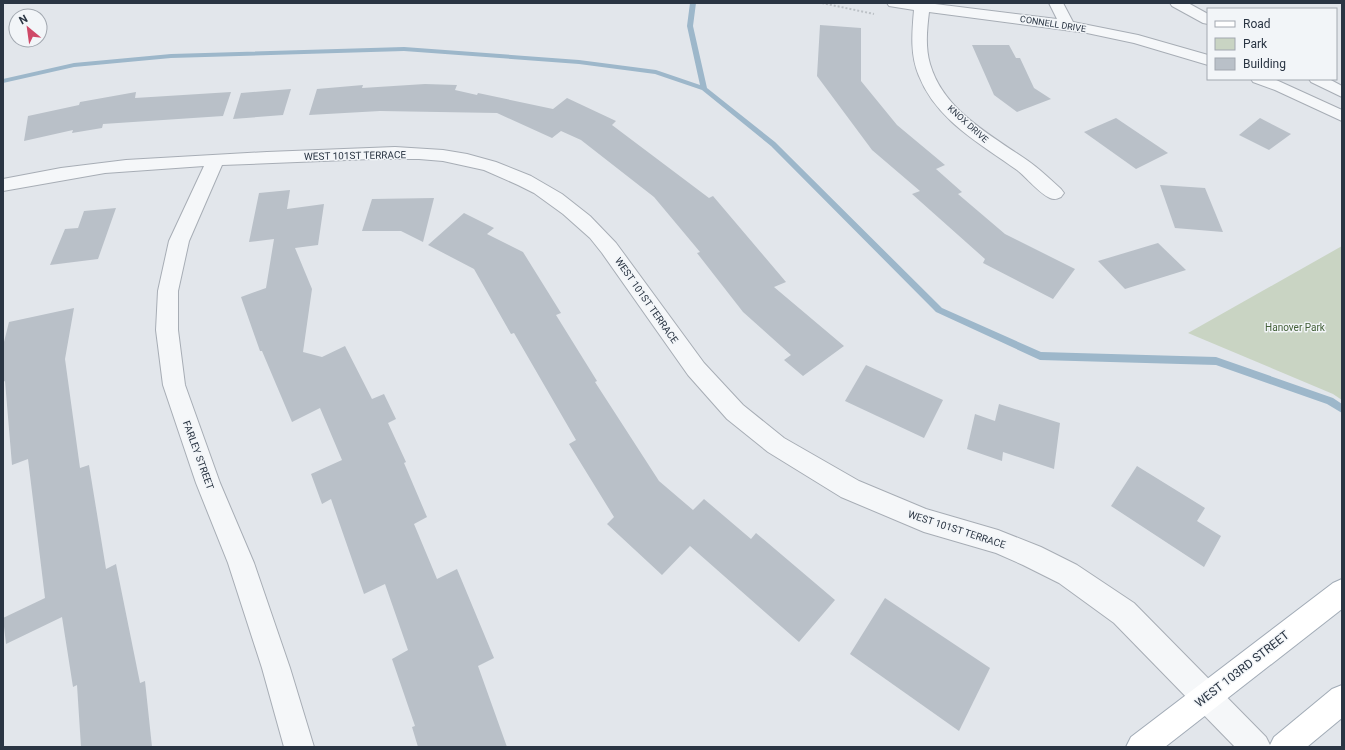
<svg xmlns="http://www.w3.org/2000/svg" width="1345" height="750" viewBox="0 0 1345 750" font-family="Roboto,sans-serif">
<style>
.green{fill:#c9d4c3}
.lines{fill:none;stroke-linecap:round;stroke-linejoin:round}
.stream{fill:#9db7ca;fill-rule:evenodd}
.building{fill:#b9c0c8}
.minor-casing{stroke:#a7adb5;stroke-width:2}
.major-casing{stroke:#a1abb6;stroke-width:2}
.path{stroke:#bcc1c6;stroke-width:2;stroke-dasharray:2 2;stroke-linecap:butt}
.minor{fill:#f5f7f9;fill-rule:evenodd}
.major{fill:#fff;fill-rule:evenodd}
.labels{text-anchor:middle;stroke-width:3;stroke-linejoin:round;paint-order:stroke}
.far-street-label{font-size:9px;fill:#2a3543;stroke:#f2f5f8}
.street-label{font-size:10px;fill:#2a3543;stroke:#f2f5f8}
.park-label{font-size:10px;fill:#425f37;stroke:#f2f5f8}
.near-street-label{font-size:12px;fill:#2a3543;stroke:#f2f5f8}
</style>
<rect width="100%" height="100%" fill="#e2e6eb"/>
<!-- green -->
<polygon class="green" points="1342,246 1342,400 1333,394 1188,333"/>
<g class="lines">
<!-- stream -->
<polygon class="stream" points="690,3 696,3 693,26 707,88 775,142 942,308 1041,352 1216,357 1333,398 1342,404 1342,413 1327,404 1216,365 1040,360 936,312 771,146 702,90 655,74 579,64 404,51 171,58 74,67 3,83 3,79 74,63 171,54 404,47 579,60 656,70 700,85 687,26"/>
</g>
<!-- building -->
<g class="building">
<polygon points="820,25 861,28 861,81 897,125 945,165 936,169 962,192 958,194 1005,234 1075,269 1053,299 983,263 985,259 912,194 920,191 872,150 817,76"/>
<polygon points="972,45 1009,45 1016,58 1020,58 1034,88 1051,99 1017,112 994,95"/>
<polygon points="425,84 457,85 455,90 477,95 478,93 553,109 567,98 616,121 612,125 709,198 713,196 786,282 774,287 844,346 803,376 784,360 791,355 743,312 697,253 700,252 654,197 581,140 561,131 552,138 497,113 380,111 309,115 317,89 363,85 362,88"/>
<polygon points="291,89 283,115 233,119 241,93"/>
<polygon points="136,92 135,98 231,92 223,116 103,124 102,128 72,133 73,130 24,141 28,116 79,105 80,102"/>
<polygon points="1116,118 1168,153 1136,169 1084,132"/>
<polygon points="1260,118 1291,134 1269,150 1239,135"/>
<polygon points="1160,185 1205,188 1223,232 1175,228"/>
<polygon points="290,190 287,209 324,204 318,245 295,248 312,289 303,352 322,357 345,346 372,399 384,394 396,419 388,423 406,462 404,463 427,517 414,524 437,579 457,569 494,658 478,666 507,747 418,747 412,727 415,726 392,659 408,650 385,584 364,594 331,499 322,504 311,474 342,460 320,408 292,422 262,351 260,351 241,297 266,288 274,239 249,242 259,193"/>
<polygon points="434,198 423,242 401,231 362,231 372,199"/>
<polygon points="116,208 98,259 50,265 65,229 78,228 84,211"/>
<polygon points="464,213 494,228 487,234 523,252 561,313 556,315 597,381 595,382 659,481 693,510 704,499 751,539 756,533 835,600 799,642 690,546 662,575 607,524 614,517 569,444 576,440 514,333 511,334 474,269 428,245"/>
<polygon points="1158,243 1186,270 1125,289 1098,261"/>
<polygon points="74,308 65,359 80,468 89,465 106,569 116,564 140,683 145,681 152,747 81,747 77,685 73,687 62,617 6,644 3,618 45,598 28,459 12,465 5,381 3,382 3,346 9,322"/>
<polygon points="866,365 943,400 924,438 845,401"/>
<polygon points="999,404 1060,423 1054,469 1003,452 1002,461 967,449 975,414 995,421"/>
<polygon points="1137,466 1205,508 1197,521 1221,536 1204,567 1111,506"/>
<polygon points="885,598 990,668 959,731 850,654"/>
</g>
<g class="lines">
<defs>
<g id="minor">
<path d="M 887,3 L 927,3 L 1057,19 L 1049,3 L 1063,3 L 1073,22 L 1138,35 L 1208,55 L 1208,65 L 1134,43 L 1087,33 L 929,12 C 927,29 925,47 930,64 C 944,112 993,136 1031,163 C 1042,171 1051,180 1061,189 L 1064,193 L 1061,197 C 1057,199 1054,200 1050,198 C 1040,194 1026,177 1017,170 C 981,144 936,120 919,76 C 910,55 912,33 914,10 L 889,6 Z"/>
<polygon points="1170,3 1188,3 1208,14 1208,24 1203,23 1172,6"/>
<polygon points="1251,79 1274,79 1342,110 1342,121 1275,90 1253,82"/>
<polygon points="1309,79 1329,79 1342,86 1342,97 1311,82"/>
<polygon points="395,147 443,150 467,154 496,162 531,176 562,194 590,216 616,243 704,363 743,405 784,438 859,481 926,509 998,530 1041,547 1077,565 1134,603 1266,737 1271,747 1235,747 1114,623 1059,583 1023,565 996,553 924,532 841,497 768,452 727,419 688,375 602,253 590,238 563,214 534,193 518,185 484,170 443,161 419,159 371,159 222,165 189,241 178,291 178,330 185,385 220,483 254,563 290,668 314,747 284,747 262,668 228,563 196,483 163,385 156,330 158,291 169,241 204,166 105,173 3,191 3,179 61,168 126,160 267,152"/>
</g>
<g id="major">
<polygon points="1342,579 1342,609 1165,747 1126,747 1131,737 1333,583"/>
<polygon points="1342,685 1342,718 1307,747 1269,747 1274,737 1332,689"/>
</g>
</defs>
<!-- minor casing -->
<use href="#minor" class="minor-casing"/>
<!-- major casing -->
<use href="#major" class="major-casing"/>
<!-- path -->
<polyline class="path" points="822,3 874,14"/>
<!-- minor -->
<use href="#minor" class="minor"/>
<!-- major -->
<use href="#major" class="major"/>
</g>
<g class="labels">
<!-- far-street labels -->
<g class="far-street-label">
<text transform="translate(1053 24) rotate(9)" y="3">CONNELL DRIVE</text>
<text transform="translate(968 124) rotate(42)" y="3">KNOX DRIVE</text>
</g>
<!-- street labels -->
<g class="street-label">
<text transform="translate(355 155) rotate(-1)" y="4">WEST 101ST TERRACE</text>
<text transform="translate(647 300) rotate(55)" y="4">WEST 101ST TERRACE</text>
<text transform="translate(199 455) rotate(70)" y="4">FARLEY STREET</text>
<text transform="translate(957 529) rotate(18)" y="4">WEST 101ST TERRACE</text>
</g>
<!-- park labels -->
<g class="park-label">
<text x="1295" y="331">Hanover Park</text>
</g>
<!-- near-street labels -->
<g class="near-street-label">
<text transform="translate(1242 669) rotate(-38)" y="4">WEST 103RD STREET</text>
</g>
</g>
<!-- border -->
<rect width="1345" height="750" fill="none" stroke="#2a3543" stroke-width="8"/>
<!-- legend -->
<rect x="1207" y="8" width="130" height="72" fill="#f2f5f8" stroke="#a2a8b0"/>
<rect x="1215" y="21" width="20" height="6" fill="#ffffff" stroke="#a2a8b0"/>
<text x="1243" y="28" font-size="12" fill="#2a3543">Road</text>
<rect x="1215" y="38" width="20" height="12" fill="#c9d4c3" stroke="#a2a8b0"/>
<text x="1243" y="48" font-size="12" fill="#2a3543">Park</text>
<rect x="1215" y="58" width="20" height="12" fill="#b9c0c8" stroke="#a2a8b0"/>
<text x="1243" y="68" font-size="12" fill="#2a3543">Building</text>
<!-- north arrow -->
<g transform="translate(28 28) rotate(331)"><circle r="19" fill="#f2f5f8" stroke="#a2a8b0"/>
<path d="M0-3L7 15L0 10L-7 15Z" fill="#cf4867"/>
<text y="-6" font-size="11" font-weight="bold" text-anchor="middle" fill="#2a3543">N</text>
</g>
</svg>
